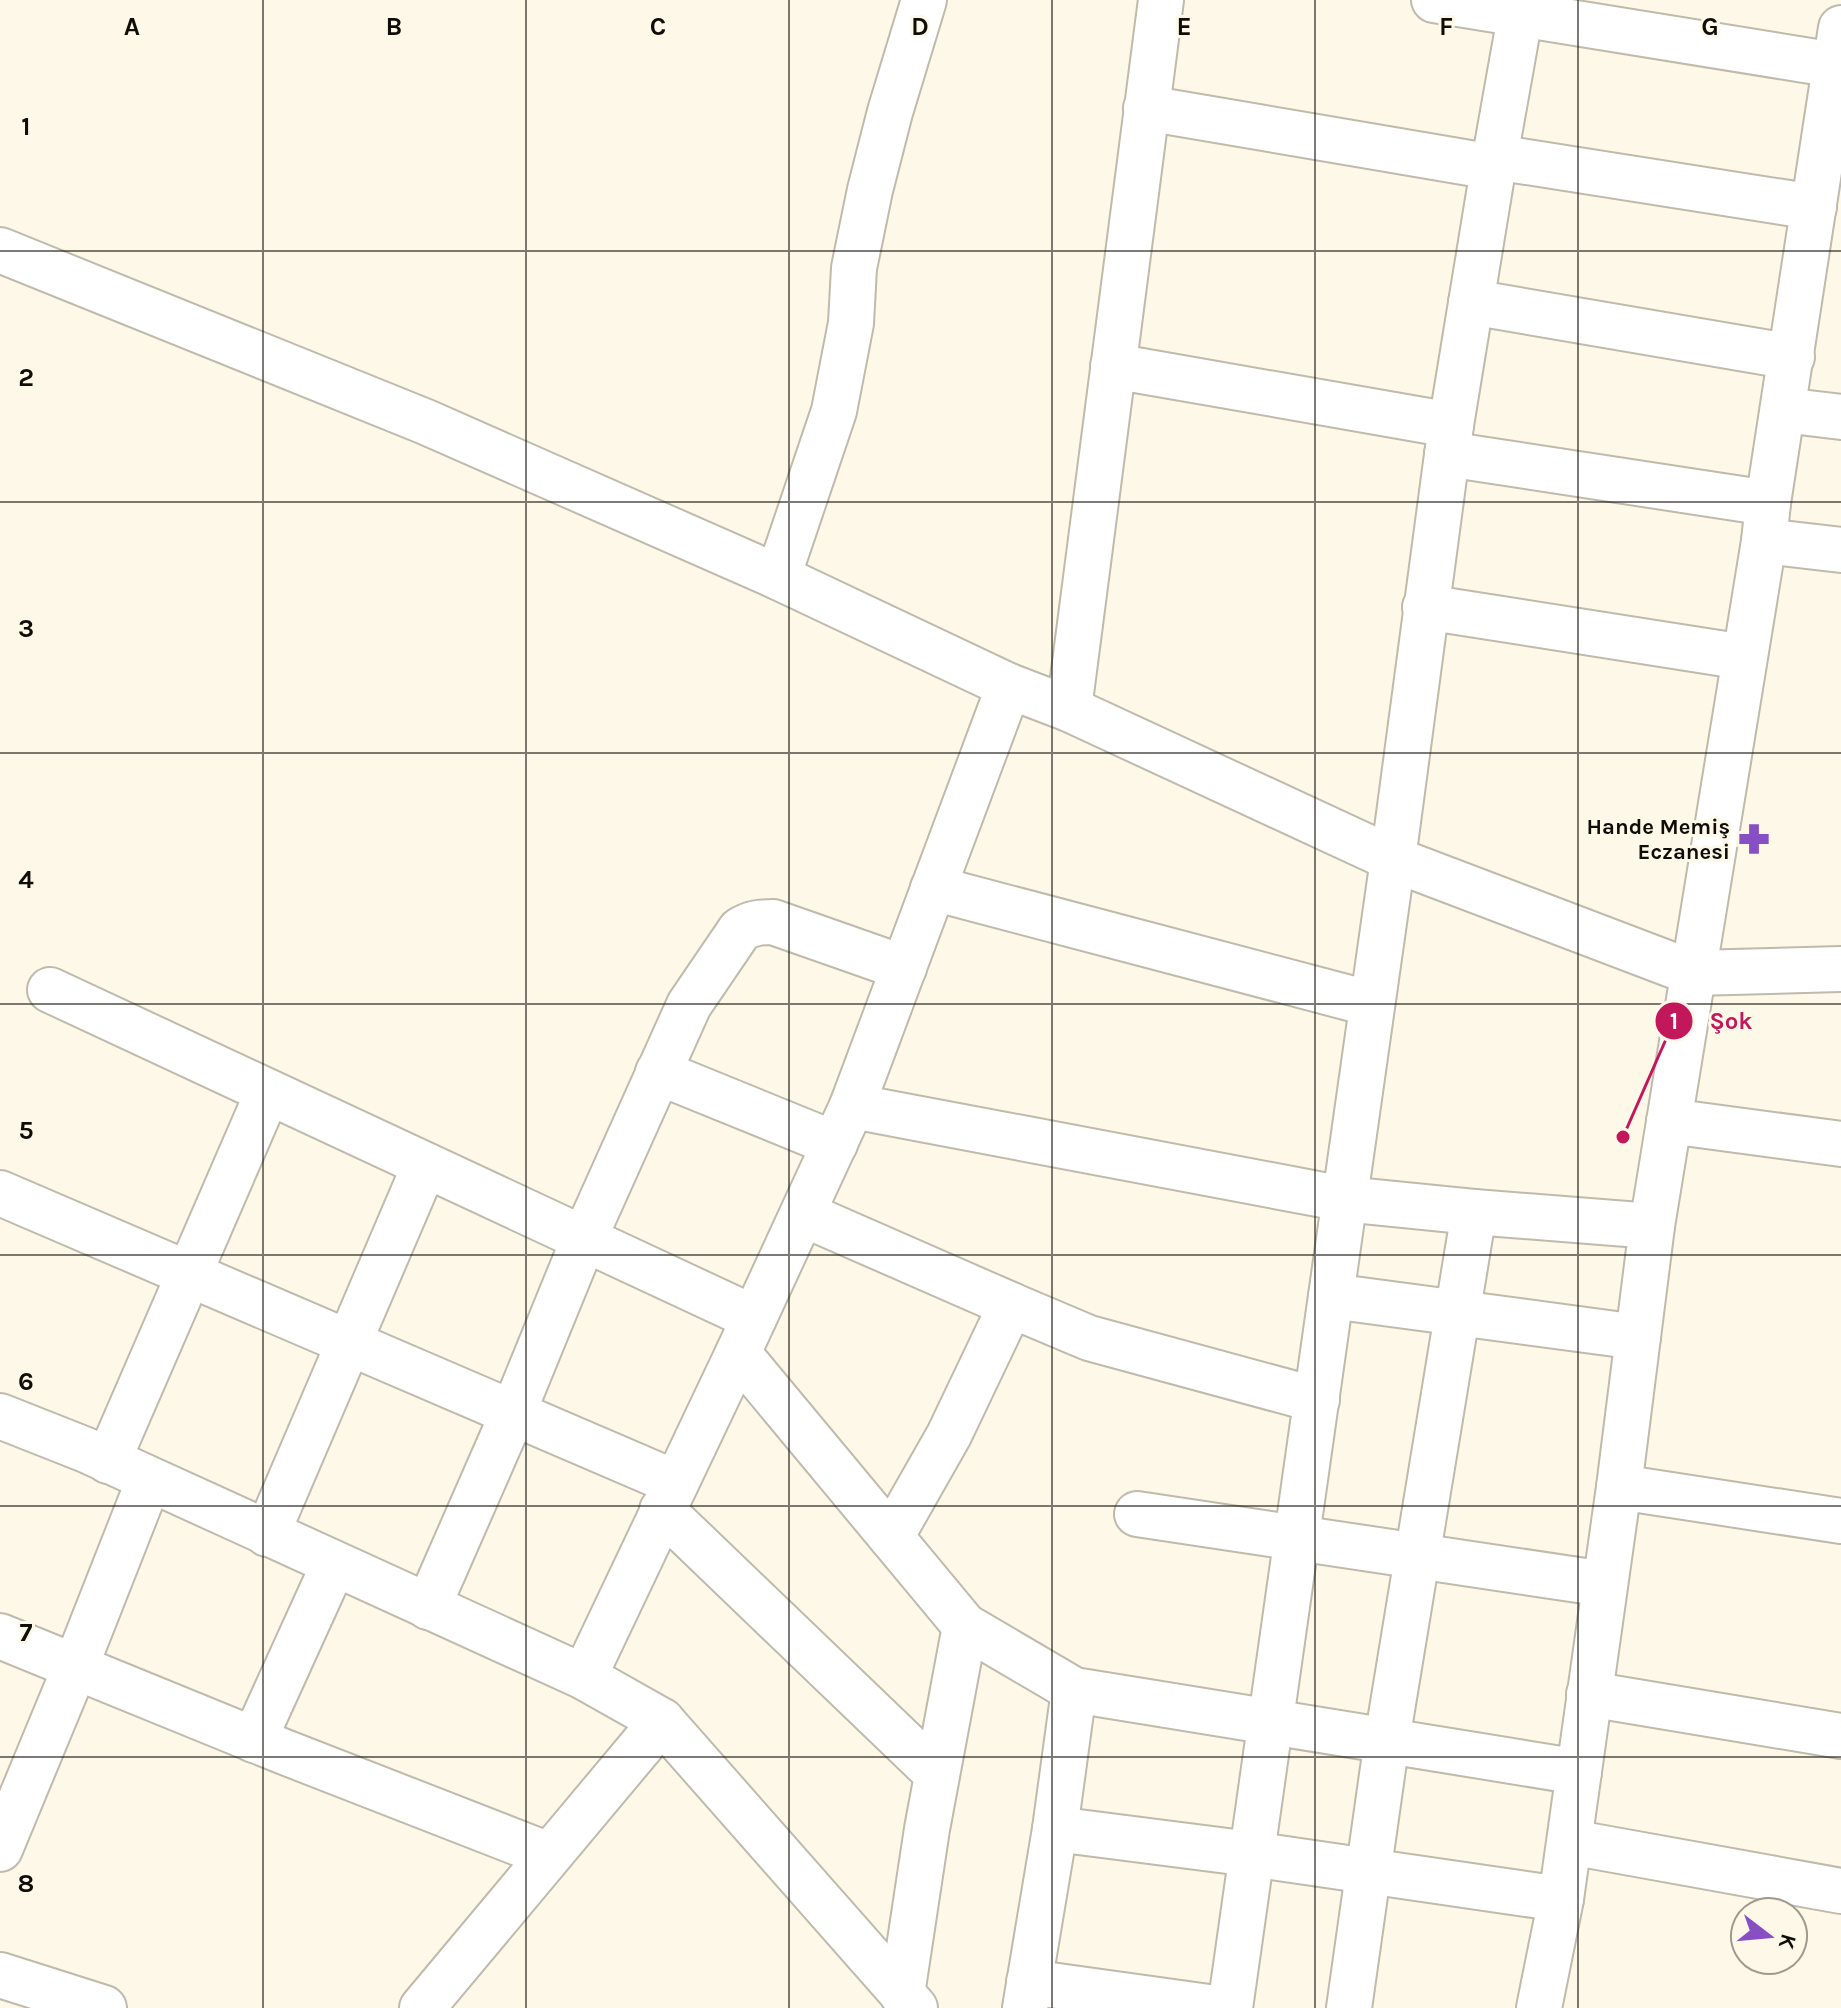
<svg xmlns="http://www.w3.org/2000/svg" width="1841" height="2008" viewBox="0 0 1841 2008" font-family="Karla,sans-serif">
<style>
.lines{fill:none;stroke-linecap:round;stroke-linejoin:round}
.minor-casing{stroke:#bfbaab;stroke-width:48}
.minor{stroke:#fff;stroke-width:44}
.grid{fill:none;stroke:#0f0d08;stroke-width:2;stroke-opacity:0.55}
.labels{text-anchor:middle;stroke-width:6;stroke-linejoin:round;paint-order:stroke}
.poi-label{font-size:22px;font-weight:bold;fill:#0f0d08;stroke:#fdf8e8;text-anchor:end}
.grid-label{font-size:26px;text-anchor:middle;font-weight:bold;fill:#0f0d08;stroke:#fdf8e8;stroke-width:6;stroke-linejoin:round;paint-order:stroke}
.leader{fill:none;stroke:#c2185b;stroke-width:3}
.callout-dot{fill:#c2185b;stroke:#fdf8e8;stroke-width:3}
.mark-label{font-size:24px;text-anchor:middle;font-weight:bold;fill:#fff}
.callout-label{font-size:24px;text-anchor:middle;font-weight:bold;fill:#c2185b;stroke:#fdf8e8;stroke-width:6;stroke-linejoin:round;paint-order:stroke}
</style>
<rect width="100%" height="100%" fill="#fdf8e8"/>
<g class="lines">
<defs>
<g id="minor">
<polyline points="1434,0 1835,65"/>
<polyline points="1146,108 1493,167"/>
<polyline points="1495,157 1814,207"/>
<polyline points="0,250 426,422 778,577 1009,686 1069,709 1393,859 1693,973 1841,969"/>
<polyline points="1471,302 1792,357"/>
<polyline points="1113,366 1451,425"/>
<polyline points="1783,410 1841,417"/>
<polyline points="1447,454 1768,503"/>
<polyline points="1764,541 1841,550"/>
<polyline points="778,577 834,411 851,323 854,268 870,190 890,112 924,0"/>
<polyline points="1425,607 1744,657"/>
<polyline points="1069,709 1161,0"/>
<polyline points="933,888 1372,1004"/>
<polyline points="50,990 754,1318"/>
<polyline points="658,1072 835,1144"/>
<polyline points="852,1106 1344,1199 1474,1212 1652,1226"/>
<polyline points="1669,1121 1841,1144"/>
<polyline points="0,1193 676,1483"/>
<polyline points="803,1214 1011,1305"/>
<polyline points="1331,1296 1638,1337"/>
<polyline points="738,1353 965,1626 1074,1690 1579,1772"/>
<polyline points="0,1416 86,1450 584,1677 662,1721 915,2008"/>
<polyline points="108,1461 268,1092"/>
<polyline points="1619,1487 1841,1521"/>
<polyline points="662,1510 937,1774"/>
<polyline points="1137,1514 1605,1584"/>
<polyline points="267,1534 425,1165"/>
<polyline points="891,1537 949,1435 1011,1305 1089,1338 1317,1400"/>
<path d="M 428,1607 L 513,1413 L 584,1239 L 689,1005 L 740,930 C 751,923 760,922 773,922 L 904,968"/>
<polyline points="0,1636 282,1751 549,1855"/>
<polyline points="584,1677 738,1353 852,1106 1009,686"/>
<polyline points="1589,1694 1841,1736"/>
<polyline points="254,1740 334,1564"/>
<polyline points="1055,1829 1251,1854 1561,1899"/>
<polyline points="1570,1842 1841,1891"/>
<polyline points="0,1849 75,1668 149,1480"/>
<polyline points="0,1975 104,2008"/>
<polyline points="1029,1982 1216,2008"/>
<polyline points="902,1994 927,1829 965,1626"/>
<polyline points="422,2008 662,1721"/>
<polyline points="1025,2008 1055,1829 1074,1690"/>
<polyline points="1230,2008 1393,859 1451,425 1495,157 1523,0"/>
<polyline points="1349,2008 1387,1740 1474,1212"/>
<polyline points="1539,2008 1561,1899 1619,1487 1652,1226 1764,541 1768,503 1841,28"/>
</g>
</defs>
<!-- minor casing -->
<use href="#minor" class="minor-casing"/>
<!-- minor -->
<use href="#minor" class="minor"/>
</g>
<!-- grid -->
<path class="grid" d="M 263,0 L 263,2008M 526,0 L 526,2008M 789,0 L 789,2008M 1052,0 L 1052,2008M 1315,0 L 1315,2008M 1578,0 L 1578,2008M 0,251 L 1841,251M 0,502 L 1841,502M 0,753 L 1841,753M 0,1004 L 1841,1004M 0,1255 L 1841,1255M 0,1506 L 1841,1506M 0,1757 L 1841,1757"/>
<!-- icons -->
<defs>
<symbol id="pharmacy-bare" viewBox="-9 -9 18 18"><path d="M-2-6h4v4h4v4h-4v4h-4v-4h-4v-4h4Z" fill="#884ec4" stroke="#fdf8e8" stroke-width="2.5" paint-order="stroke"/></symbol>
</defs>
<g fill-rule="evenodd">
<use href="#pharmacy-bare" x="1732" y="817" width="44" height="44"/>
</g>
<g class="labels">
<!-- poi labels -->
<g class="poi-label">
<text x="1730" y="834">Hande Memiş<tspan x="1730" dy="25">Eczanesi</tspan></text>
</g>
</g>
<g class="grid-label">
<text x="132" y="35">A</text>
<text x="394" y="35">B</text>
<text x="658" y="35">C</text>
<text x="920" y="35">D</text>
<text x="1184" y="35">E</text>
<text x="1446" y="35">F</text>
<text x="1710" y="35">G</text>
<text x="26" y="135">1</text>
<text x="26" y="386">2</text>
<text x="26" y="637">3</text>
<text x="26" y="888">4</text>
<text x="26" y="1139">5</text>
<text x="26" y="1390">6</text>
<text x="26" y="1641">7</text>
<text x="26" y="1892">8</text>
</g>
<!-- callouts -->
<path class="leader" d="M1623 1137L1674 1021"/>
<g class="callout-dot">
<circle cx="1623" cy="1137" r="8"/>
<circle cx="1674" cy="1021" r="20"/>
</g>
<g class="mark-label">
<text x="1674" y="1029">1</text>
</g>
<g class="callout-label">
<text x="1731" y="1029">Şok</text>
</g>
<!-- north arrow -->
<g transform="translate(1769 1936) rotate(106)"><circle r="38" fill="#fdf8e8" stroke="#9e9a8e" stroke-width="2"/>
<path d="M0-6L14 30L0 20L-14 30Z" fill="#884ec4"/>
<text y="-12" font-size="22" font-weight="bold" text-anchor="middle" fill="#0f0d08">K</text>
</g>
</svg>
